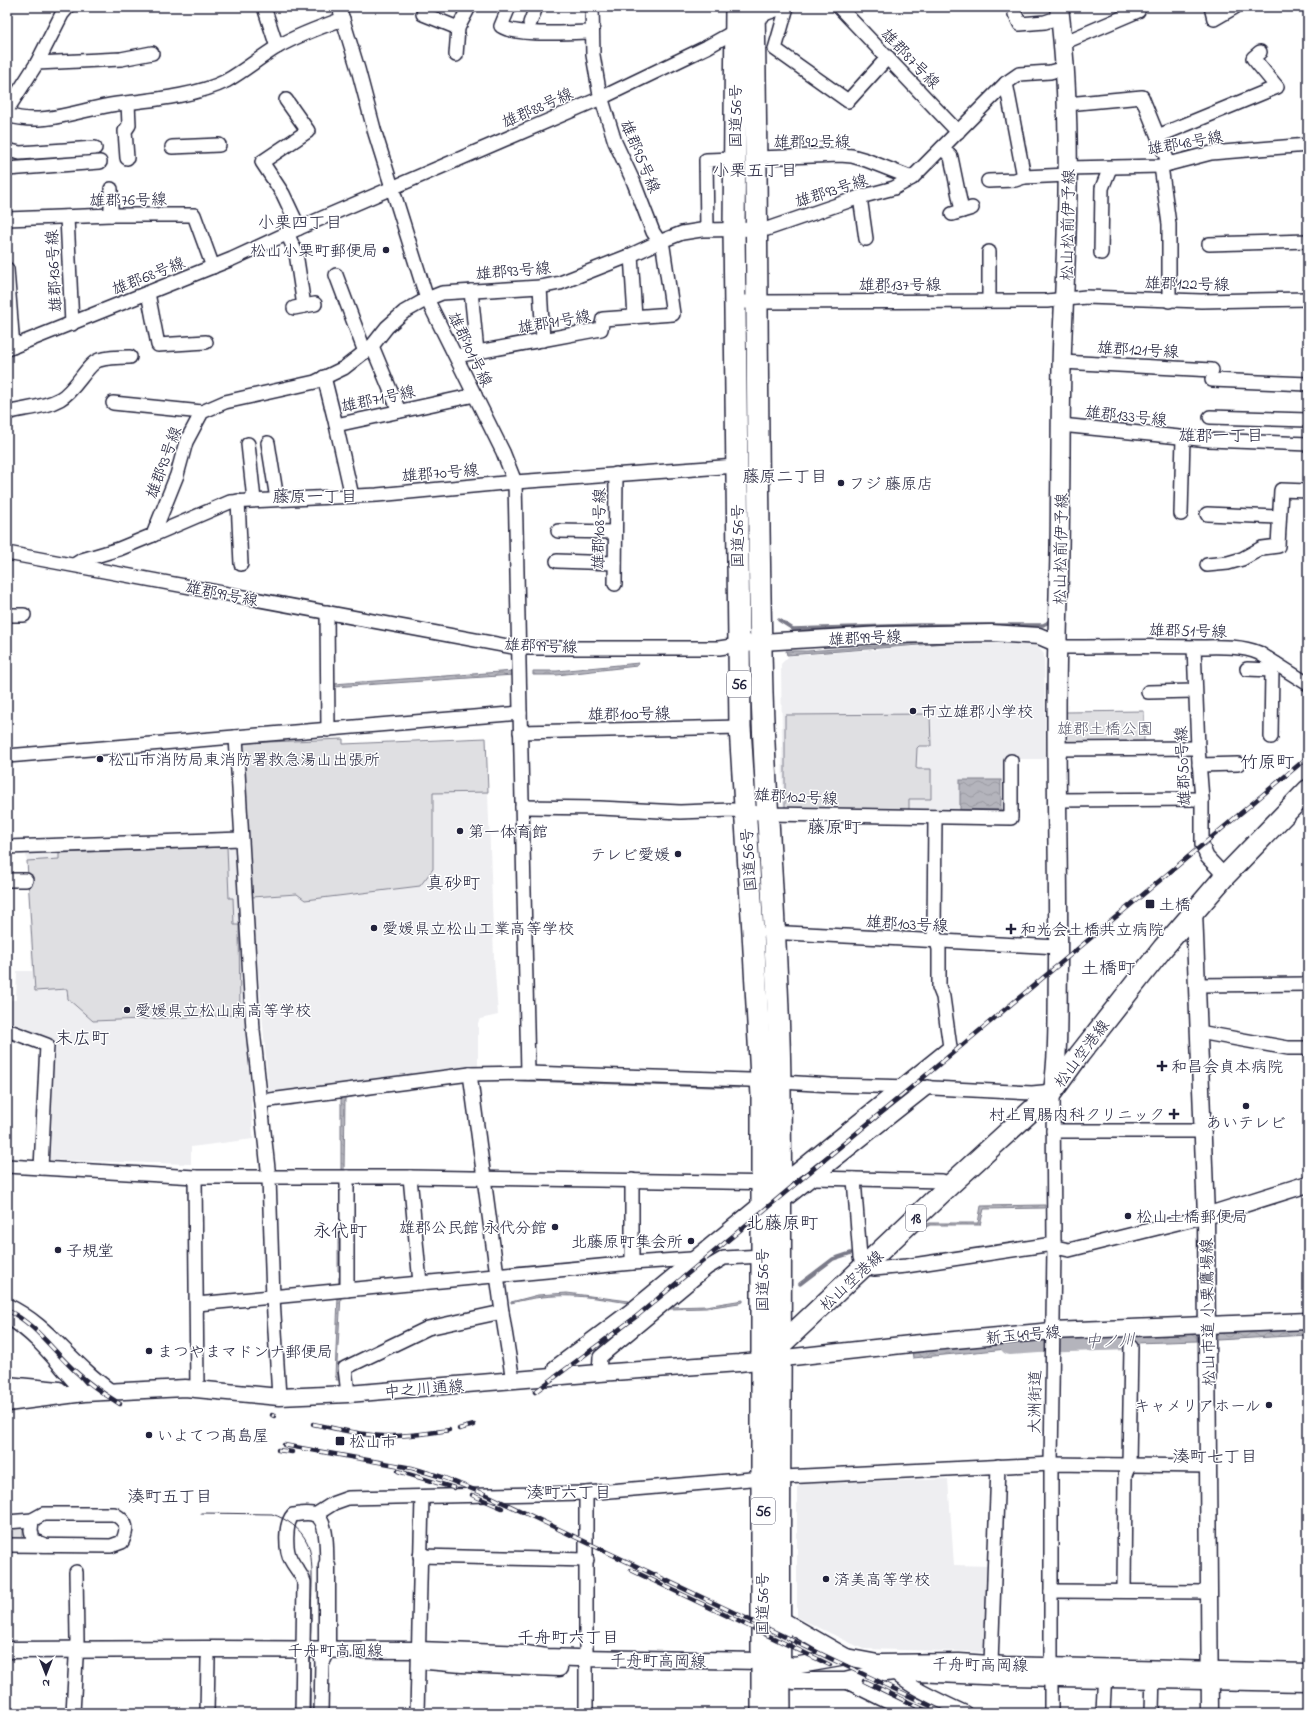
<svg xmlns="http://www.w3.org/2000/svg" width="1315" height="1720" viewBox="0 0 1315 1720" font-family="'Indie Flower','Klee One',sans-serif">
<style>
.built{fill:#eeeef1}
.green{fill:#dfdfe2;stroke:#80808e}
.water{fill:url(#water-waves);stroke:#7a7a88}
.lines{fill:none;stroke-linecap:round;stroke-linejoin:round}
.stream{stroke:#7a7a88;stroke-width:3.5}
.river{stroke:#b4b4bc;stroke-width:20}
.minor-casing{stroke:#22223b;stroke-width:16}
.tertiary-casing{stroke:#22223b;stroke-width:19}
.secondary-casing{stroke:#22223b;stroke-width:21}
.primary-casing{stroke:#22223b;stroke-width:23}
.trunk-casing{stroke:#22223b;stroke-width:24}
.minor{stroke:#fff;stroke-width:13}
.tertiary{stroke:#fff;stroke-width:16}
.secondary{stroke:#fff;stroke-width:18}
.primary{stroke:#fff;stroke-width:20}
.trunk{stroke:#fff;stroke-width:21}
.tram{stroke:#22223b;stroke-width:1}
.rail-casing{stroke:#22223b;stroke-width:4.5}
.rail{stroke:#fff;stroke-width:3;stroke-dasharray:9;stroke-linecap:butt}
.poi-dot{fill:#22223b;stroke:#fff;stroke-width:1.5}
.labels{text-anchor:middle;stroke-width:3;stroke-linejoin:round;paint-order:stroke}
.shield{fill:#fff;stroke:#646476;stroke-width:1}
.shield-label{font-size:15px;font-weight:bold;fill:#22223b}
.street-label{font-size:16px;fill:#22223b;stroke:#fff}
.poi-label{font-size:16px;fill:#22223b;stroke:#fff;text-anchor:start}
.park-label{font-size:16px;fill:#5b5b6d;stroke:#fff}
.neighbourhood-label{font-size:17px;fill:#22223b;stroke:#fff}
.water-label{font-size:17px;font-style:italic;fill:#5c5c6f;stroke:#fff}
.quarter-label{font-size:18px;fill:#22223b;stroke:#fff}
</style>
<defs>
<pattern id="water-waves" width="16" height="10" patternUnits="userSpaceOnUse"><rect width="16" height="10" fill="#b4b4bc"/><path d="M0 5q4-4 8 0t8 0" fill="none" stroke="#9a9aa2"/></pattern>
</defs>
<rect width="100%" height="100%" fill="#fff"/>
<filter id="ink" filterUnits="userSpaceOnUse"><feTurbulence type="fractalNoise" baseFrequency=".025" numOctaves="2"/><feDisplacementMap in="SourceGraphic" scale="8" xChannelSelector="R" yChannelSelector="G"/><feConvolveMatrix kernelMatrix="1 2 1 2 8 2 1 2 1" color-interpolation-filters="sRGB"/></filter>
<g filter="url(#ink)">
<!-- built -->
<g class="built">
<polygon points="966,643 1035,644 1044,654 1046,759 1009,759 1008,814 783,812 781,664 789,656"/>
<polygon points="486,738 494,958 498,1015 480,1019 478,1023 478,1070 269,1095 252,897 243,743 343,739 343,744"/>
<polygon points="238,845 253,1139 191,1147 191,1164 50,1160 55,1041 7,1020 7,1000 16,1000 17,971 32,971 26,850"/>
<polygon points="948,1479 954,1565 990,1566 988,1648 984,1652 863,1649 797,1617 797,1487 799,1486 802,1484"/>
</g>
<!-- green -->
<g class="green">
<polygon points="750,676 752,676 759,803 752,802 748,677"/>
<polygon points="1144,711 1144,745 1068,745 1066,742 1066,712"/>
<polygon points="930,714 931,746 919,746 917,748 916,768 918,769 931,769 931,799 909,799 909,811 785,808 785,715"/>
<polygon points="486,738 488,792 433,793 433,869 420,886 305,900 297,894 252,897 243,743 343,739 343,744"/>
<polygon points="227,847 229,898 233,898 234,925 239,925 240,1015 93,1021 68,999 67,989 35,991 27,861 59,859 59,853"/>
<polygon points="7,1526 20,1526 23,1528 23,1536 22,1539 7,1539"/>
</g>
<!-- water -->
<g class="water">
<polygon points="960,640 960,642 787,655 786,651 807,651"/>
<polygon points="639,663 637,666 557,675 533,675 533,671 557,671"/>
<polygon points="514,671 514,675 333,687 333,684"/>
<rect x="960" y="780" width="41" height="30"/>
<polygon points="480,1078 739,1086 739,1088 525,1081"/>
<polygon points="384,1089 384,1092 345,1098 344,1171 341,1171 341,1095"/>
<polygon points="1045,1205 1045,1208 984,1209 980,1225 930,1225 926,1227 926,1224 930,1223 978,1223 981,1206"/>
<polygon points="338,1232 341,1232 342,1271 338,1271"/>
<path d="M 567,1293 L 629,1301 L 629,1303 C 583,1296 558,1291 511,1303 L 511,1302 L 538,1295 Z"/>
<polygon points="338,1296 341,1296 337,1363 340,1362 341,1365 338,1367 340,1380 336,1380 337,1377 335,1377"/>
<polygon points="743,1300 743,1302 739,1303 706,1308 670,1309 670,1307 706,1306"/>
<polygon points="1308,1327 1308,1335 1217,1340 1217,1333"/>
<polygon points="1197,1334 1197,1341 1103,1344 1103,1337"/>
<polygon points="1094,1337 1094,1344 1064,1345 1064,1339"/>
<polygon points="1038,1340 1038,1346 913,1358 912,1351"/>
</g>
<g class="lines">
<!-- stream -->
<g class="stream">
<polyline points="779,620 793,629 919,625 1043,625 1047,623 1052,618"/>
<polyline points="800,1284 833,1259 851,1253"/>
<polyline points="340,1286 340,1278"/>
</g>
<!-- river -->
<polyline class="river" points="1010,1345 1038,1343 1130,1340"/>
<defs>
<g id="minor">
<polyline points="264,7 277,47"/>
<polyline points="339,7 358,69 375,133 427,299 503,452 515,482 528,1073"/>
<path d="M 509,7 L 501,26 C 518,37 570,32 592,32"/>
<polyline points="787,7 775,49 848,101 888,57"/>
<polyline points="839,7 958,132"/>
<polyline points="1014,7 1015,14 1020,24 1045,22 1060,17"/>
<polyline points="1211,7 1214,19 1235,7"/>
<polyline points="423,14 458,28"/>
<polyline points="530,23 536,7"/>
<polyline points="1063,43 1138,11 1137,7"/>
<polyline points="456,55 458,28 469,7"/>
<polyline points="37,63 121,59 152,53"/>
<polyline points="1006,83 1024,177 1068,175"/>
<polyline points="286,100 308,131 262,162 283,194 299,228"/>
<polyline points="1067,104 1142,97 1169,164"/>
<polyline points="7,110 37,63 62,14 68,7"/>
<path d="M 7,115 C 44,127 80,109 117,104 C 149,100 197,96 226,81 C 244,71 259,58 277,47 C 298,35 320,27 343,19"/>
<polyline points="1158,136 1277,87 1253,58 1260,52"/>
<polyline points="172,147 219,145"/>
<polyline points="942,148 951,157 962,211"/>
<polyline points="7,150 20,153 95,148"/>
<polyline points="127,158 125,131 129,125 128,103"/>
<polyline points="757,158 840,155 852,156 866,160 912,178"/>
<polyline points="1161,166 1169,224 1169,301"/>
<polyline points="1068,168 1161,166 1211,153 1308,145"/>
<polyline points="7,169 100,162"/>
<polyline points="988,181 1015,180 1024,177"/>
<polyline points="111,189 111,215"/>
<polyline points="860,197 866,239"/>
<polyline points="952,214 972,208"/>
<polyline points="67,217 72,324"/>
<polyline points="7,219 111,215 194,215 213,267"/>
<polyline points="707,229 706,160 735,159"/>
<polyline points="287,233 296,253 304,306"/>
<polyline points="1209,244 1308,241"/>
<polyline points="1101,253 1102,188 1110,168"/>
<polyline points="631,255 635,317"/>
<polyline points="7,269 13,347"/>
<polyline points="336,275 365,352"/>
<polyline points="540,287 543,340"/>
<polyline points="471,291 477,352"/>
<polyline points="148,293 158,345 206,342"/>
<polyline points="989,301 989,252"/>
<polyline points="735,302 1047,301 1086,297 1201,301 1308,299"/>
<polyline points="294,308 315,304"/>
<polyline points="372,346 399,411"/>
<polyline points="7,349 232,259 299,228 601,98 707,47 767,13 784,7"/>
<polyline points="456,356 601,329 603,319 673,314 663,247 653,232 634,183 615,142 599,90 593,55 592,7"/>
<polyline points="1062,362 1212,370"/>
<polyline points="324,377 336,425"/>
<polyline points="1212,380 1308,384"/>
<polyline points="113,403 202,412"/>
<path d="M 7,413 C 25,408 44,408 60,399 C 76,390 87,364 99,360 C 109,357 120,357 130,357"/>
<polyline points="1210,417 1308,420"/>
<polyline points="1061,425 1209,440 1308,444"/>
<polyline points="268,443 277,499"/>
<polyline points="248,444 254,500"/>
<polyline points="352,496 336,425 475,395"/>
<polyline points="238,501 241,564"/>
<polyline points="1181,514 1183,438"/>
<polyline points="1207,514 1279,517"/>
<polyline points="558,531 615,532"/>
<polyline points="153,535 230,502 377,495 515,482 736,466"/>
<polyline points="7,553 518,648 719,648 738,645"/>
<polyline points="557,561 615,563"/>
<polyline points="74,565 82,560 119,549 153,535 177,475 186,442 202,412 225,402 315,382 344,368 372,346 387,327 404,312 427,299 442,293 540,287 560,283 631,255 659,242 682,233 701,230 767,229 860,197 894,188 912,178 1006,83 1019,74 1050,72 1065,68"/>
<polyline points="1207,565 1228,563 1242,559 1262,548 1278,546 1281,490 1308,491"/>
<polyline points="615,584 616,474"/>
<polyline points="327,612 328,730"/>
<polyline points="7,615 24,615"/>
<path d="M 1058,644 L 1066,647 C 1109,647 1152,646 1195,647 C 1217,647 1239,645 1259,653 L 1308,684"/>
<polyline points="1194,647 1198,748 1202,799 1202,845 1207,857 1225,876"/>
<polyline points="1247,669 1272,670 1276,664"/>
<polyline points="1148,692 1195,691"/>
<polyline points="520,732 740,727"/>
<polyline points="236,737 253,1030 269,1178 273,1298 279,1397"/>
<polyline points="1271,737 1272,670"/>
<polyline points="1057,749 1198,748"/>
<polyline points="7,756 520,713"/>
<polyline points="1199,765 1238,764"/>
<polyline points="1057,800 1202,799"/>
<polyline points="522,807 600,808 680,812 732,810 769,814 1011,818 1011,761"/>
<polyline points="7,847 241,839"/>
<polyline points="7,880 26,880"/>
<polyline points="768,932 1058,947"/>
<polyline points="1197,985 1308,984"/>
<polyline points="7,1030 47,1045 41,1168"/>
<polyline points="1199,1032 1288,1048 1308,1048"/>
<polyline points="470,1074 502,1312 513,1381"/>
<polyline points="262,1101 470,1074 528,1073 749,1080 831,1085 913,1087 1032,1093 1053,1091 1054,1247 1051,1464 1051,1713"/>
<polyline points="1053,1131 1203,1131"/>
<polyline points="7,1166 195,1177 410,1177 781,1183 950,1047 943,997 939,987 939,949 934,932 935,817"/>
<polyline points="195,1177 197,1388"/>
<polyline points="347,1177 347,1290"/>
<polyline points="410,1177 420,1283"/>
<polyline points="814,1178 942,1181 950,1185"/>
<polyline points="854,1179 860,1257 864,1267 874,1269 906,1266 1046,1245 1069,1250 1206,1216"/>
<polyline points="632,1180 632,1263"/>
<polyline points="780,1204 928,1087"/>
<polyline points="197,1304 632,1263 691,1259"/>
<path d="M 7,1305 C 41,1321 60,1347 88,1372 C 95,1379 104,1385 112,1392"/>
<path d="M 7,1317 C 39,1336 59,1366 84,1393"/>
<polyline points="599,1373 600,1357 707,1268 724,1258 763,1256"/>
<polyline points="553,1377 555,1367 631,1310 762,1202"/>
<polyline points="348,1394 345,1368 428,1328 502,1312"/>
<polyline points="315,1515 334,1503 348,1498 586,1493 763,1478 1051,1464 1208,1466"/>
<polyline points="32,1520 31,1530 33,1540 45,1545"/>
<path d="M 7,1522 L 32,1520 L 43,1514 L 114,1514 C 128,1522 128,1529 122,1542 L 111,1546 L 7,1545"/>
<polyline points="420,1556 587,1560"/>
<polyline points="1051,1591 1209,1592"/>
<polyline points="1124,1591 1125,1475 1129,1465 1131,1347"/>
<polyline points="991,1664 998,1466"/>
<path d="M 892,1668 C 895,1681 951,1706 966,1713"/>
<polyline points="845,1681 910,1713"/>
<polyline points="73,1713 77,1640 76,1572"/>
<polyline points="207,1713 208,1659"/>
<path d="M 302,1713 L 304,1582 C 301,1573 295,1568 291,1560 C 285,1550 285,1523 293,1515 C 300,1514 309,1512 315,1515 C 329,1521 326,1552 327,1565"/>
<polyline points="321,1713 322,1660"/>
<polyline points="417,1713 422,1497"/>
<polyline points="586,1713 586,1493"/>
<polyline points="1103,1713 1105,1669"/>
<polyline points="1152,1713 1153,1671"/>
</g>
<g id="tertiary">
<polyline points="738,645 761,642 882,635 991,633 1039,636 1058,644"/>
<polyline points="1194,911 1206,1216 1210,1713"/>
<polyline points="1206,1216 1308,1184"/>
<polyline points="7,1385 59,1390"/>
<polyline points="7,1403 84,1393 185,1388 279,1397 348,1394 599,1373 739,1363 911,1344 1052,1331 1308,1321"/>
<polyline points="780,1619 846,1657"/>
<polyline points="7,1650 208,1649 418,1650 526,1654 546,1657 577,1658 762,1661 794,1666 846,1657 878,1663 959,1662 1005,1665 1308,1672"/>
<polyline points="323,1659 327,1650 327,1565"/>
<polyline points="427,1661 462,1664 559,1668"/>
<polyline points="770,1676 794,1681 845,1681 865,1676 893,1672 1005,1677 1308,1683"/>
</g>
<path id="secondary" d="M 1053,1091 C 1059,1050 1057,1008 1058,966 C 1059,864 1055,763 1057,661 C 1058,608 1060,555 1060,503 C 1061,443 1060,383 1063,323 C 1068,217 1072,112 1059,7"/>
<polyline id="primary" points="770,1355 950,1185 1053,1091 1079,1055 1163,948 1225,876 1308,790"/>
<g id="trunk">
<polyline points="736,7 734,228 740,727 753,932 762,1096 762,1713"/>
<path d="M 754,7 C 758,236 756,464 762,693 C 766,824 779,956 780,1087 C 782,1296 778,1504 780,1713"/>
</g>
</defs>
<!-- minor casing -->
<use href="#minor" class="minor-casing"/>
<!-- tertiary casing -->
<use href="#tertiary" class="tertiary-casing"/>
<!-- secondary casing -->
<use href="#secondary" class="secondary-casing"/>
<!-- primary casing -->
<use href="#primary" class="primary-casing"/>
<!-- trunk casing -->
<use href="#trunk" class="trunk-casing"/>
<!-- minor -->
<use href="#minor" class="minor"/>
<!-- tertiary -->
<use href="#tertiary" class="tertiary"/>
<!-- secondary -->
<use href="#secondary" class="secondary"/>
<!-- primary -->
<use href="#primary" class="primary"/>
<!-- trunk -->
<use href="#trunk" class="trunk"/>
<!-- tram -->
<path class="tram" d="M 201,1513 L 272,1514 C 287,1519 300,1528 307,1542 C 315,1558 311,1597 311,1615 C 310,1648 310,1680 310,1713"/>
<defs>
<g id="rail">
<path d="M 7,1310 C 37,1325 51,1349 75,1371 C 89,1384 104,1394 120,1404"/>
<polyline points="535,1392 637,1316 1308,757"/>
<polyline points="272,1415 274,1416"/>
<path d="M 313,1424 C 339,1429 364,1436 390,1436 C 410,1436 429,1433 449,1430"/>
<polyline points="459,1429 474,1425"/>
<polyline points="284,1445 412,1468 442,1477 487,1495 945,1713"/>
<polyline points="278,1450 292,1452"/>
<polyline points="398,1471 454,1488"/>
<polyline points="472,1495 502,1508"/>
<polyline points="631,1570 830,1665"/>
<polyline points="864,1681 931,1713"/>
</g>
</defs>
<!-- rail casing -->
<use href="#rail" class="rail-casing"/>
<!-- rail -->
<use href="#rail" class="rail"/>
</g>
</g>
<!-- markers -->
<g class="poi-dot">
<circle cx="386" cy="250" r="4"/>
<circle cx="841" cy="483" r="4"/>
<circle cx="913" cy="711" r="4"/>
<circle cx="100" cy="759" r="4"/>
<circle cx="460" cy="831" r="4"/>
<circle cx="678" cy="854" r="4"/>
<rect x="1145" y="899" width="10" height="10" rx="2"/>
<circle cx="374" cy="928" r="4"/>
<path d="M1009 923h4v4h4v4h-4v4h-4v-4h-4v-4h4z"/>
<circle cx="127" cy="1010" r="4"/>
<path d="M1160 1060h4v4h4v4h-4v4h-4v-4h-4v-4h4z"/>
<circle cx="1246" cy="1106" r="4"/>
<path d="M1172 1108h4v4h4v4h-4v4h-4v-4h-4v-4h4z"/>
<circle cx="1128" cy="1216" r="4"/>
<circle cx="555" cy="1227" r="4"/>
<circle cx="691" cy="1241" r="4"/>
<circle cx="58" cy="1250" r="4"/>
<circle cx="149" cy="1351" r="4"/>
<circle cx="1269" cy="1405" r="4"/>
<circle cx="149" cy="1435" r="4"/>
<rect x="335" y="1436" width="10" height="10" rx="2"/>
<circle cx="826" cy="1579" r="4"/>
</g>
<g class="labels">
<!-- shield labels -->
<g class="shield">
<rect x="727" y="671" width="24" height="26" rx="3"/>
<rect x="906" y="1205" width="20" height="26" rx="3"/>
<rect x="751" y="1498" width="24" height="26" rx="3"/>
</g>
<g class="shield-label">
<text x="739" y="689">56</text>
<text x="916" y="1223">18</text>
<text x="763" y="1516">56</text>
</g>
<!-- street labels -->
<g class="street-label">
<text transform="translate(911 58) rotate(46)" y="6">雄郡87号線</text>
<text transform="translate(537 107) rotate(-24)" y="6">雄郡88号線</text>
<text transform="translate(735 116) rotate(-90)" y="6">国道56号</text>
<text x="812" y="147">雄郡92号線</text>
<text transform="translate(1185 142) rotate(-10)" y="6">雄郡48号線</text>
<text transform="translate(641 156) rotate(67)" y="6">雄郡95号線</text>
<text transform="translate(831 190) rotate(-18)" y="6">雄郡93号線</text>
<text transform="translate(128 199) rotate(-1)" y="6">雄郡76号線</text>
<text transform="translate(1067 225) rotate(-89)" y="6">松山松前伊予線</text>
<text transform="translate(513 270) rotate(-5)" y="6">雄郡93号線</text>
<text transform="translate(53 271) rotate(-93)" y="6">雄郡136号線</text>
<text transform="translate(148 275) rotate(-22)" y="6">雄郡68号線</text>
<text transform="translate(1187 283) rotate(1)" y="6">雄郡122号線</text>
<text x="900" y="290">雄郡137号線</text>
<text transform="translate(554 321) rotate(-10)" y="6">雄郡91号線</text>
<text transform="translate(471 349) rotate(64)" y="6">雄郡101号線</text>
<text transform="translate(1138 349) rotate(3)" y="6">雄郡121号線</text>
<text transform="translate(378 398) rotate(-12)" y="6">雄郡71号線</text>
<text transform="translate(1126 415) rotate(6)" y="6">雄郡133号線</text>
<text transform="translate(163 462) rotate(-70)" y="6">雄郡93号線</text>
<text transform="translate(440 472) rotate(-5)" y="6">雄郡70号線</text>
<text transform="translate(598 529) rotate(-89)" y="6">雄郡108号線</text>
<text transform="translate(737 536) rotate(-90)" y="6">国道56号</text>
<text transform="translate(1060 549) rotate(-89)" y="6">松山松前伊予線</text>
<text transform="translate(222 593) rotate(11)" y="6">雄郡99号線</text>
<text transform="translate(1188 630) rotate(1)" y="6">雄郡51号線</text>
<text transform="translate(865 637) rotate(-3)" y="6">雄郡99号線</text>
<text transform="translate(541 645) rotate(2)" y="6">雄郡99号線</text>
<text transform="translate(629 713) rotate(-1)" y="6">雄郡100号線</text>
<text transform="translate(1182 766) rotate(-93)" y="6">雄郡50号線</text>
<text transform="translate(796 796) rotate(3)" y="6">雄郡102号線</text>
<text transform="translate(748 860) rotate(-94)" y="6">国道56号</text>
<text transform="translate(907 923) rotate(3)" y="6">雄郡103号線</text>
<text transform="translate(1081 1053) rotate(-53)" y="6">松山空港線</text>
<text transform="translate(762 1280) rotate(-90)" y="6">国道56号</text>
<text transform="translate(851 1280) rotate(-43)" y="6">松山空港線</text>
<text transform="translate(1207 1312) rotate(-91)" y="6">松山市道 小栗鷹場線</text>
<text transform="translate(1023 1334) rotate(-5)" y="6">新玉49号線</text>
<text transform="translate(424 1388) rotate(-5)" y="6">中之川通線</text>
<text transform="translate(1034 1402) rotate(-89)" y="6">大洲街道</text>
<text transform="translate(762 1604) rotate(-90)" y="6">国道56号</text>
<text x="335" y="1656">千舟町高岡線</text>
<text transform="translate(658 1660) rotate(1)" y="6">千舟町高岡線</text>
<text transform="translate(980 1664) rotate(1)" y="6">千舟町高岡線</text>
</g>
<!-- poi labels -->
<g class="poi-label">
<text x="378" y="256" text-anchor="end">松山小栗町郵便局</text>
<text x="849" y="489">フジ 藤原店</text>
<text x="921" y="717">市立雄郡小学校</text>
<text x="108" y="765">松山市消防局東消防署救急湯山出張所</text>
<text x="468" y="837">第一体育館</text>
<text x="670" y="860" text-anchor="end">テレビ愛媛</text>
<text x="1159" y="910">土橋</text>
<text x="382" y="934">愛媛県立松山工業高等学校</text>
<text x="1020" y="935">和光会土橋共立病院</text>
<text x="135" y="1016">愛媛県立松山南高等学校</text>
<text x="1171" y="1072">和昌会貞本病院</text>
<text x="1165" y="1120" text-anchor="end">村上胃腸内科クリニック</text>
<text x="1246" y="1128" text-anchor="middle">あいテレビ</text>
<text x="1136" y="1222">松山土橋郵便局</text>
<text x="547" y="1233" text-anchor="end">雄郡公民館 永代分館</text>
<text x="683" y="1247" text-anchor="end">北藤原町集会所</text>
<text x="66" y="1256">子規堂</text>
<text x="157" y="1357">まつやまマドンナ郵便局</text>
<text x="1261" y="1411" text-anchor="end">キャメリアホール</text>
<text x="157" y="1441">いよてつ髙島屋</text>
<text x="349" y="1447">松山市</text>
<text x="834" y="1585">済美高等学校</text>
</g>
<!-- park labels -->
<g class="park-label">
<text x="1105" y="734">雄郡土橋公園</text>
</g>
<!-- neighbourhood labels -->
<g class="neighbourhood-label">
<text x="755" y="176">小栗五丁目</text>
<text x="300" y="228">小栗四丁目</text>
<text x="1221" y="441">雄郡一丁目</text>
<text x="785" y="482">藤原二丁目</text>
<text x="315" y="502">藤原一丁目</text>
<text x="1215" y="1462">湊町七丁目</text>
<text x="569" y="1498">湊町六丁目</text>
<text x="170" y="1502">湊町五丁目</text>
<text x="568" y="1643">千舟町六丁目</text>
</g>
<!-- water labels -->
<g class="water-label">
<text transform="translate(1110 1340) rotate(-2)" y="6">中ノ川</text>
</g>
<!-- quarter labels -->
<g class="quarter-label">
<text x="1267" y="768">竹原町</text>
<text x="834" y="833">藤原町</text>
<text x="453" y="889">真砂町</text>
<text x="1108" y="974">土橋町</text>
<text x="82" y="1044">末広町</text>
<text x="782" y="1229">北藤原町</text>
<text x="340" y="1237">永代町</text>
</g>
</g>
<!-- margin -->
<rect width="1315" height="1720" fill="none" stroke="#fff" stroke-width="24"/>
<rect x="12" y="12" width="1291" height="1696" fill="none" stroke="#22223b" stroke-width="1.5" filter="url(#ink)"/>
<!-- north arrow -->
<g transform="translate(46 1674) rotate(180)" stroke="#ffffff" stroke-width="3" paint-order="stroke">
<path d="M0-3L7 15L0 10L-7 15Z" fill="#22223b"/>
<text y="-6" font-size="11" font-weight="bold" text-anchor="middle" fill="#22223b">N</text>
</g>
</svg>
